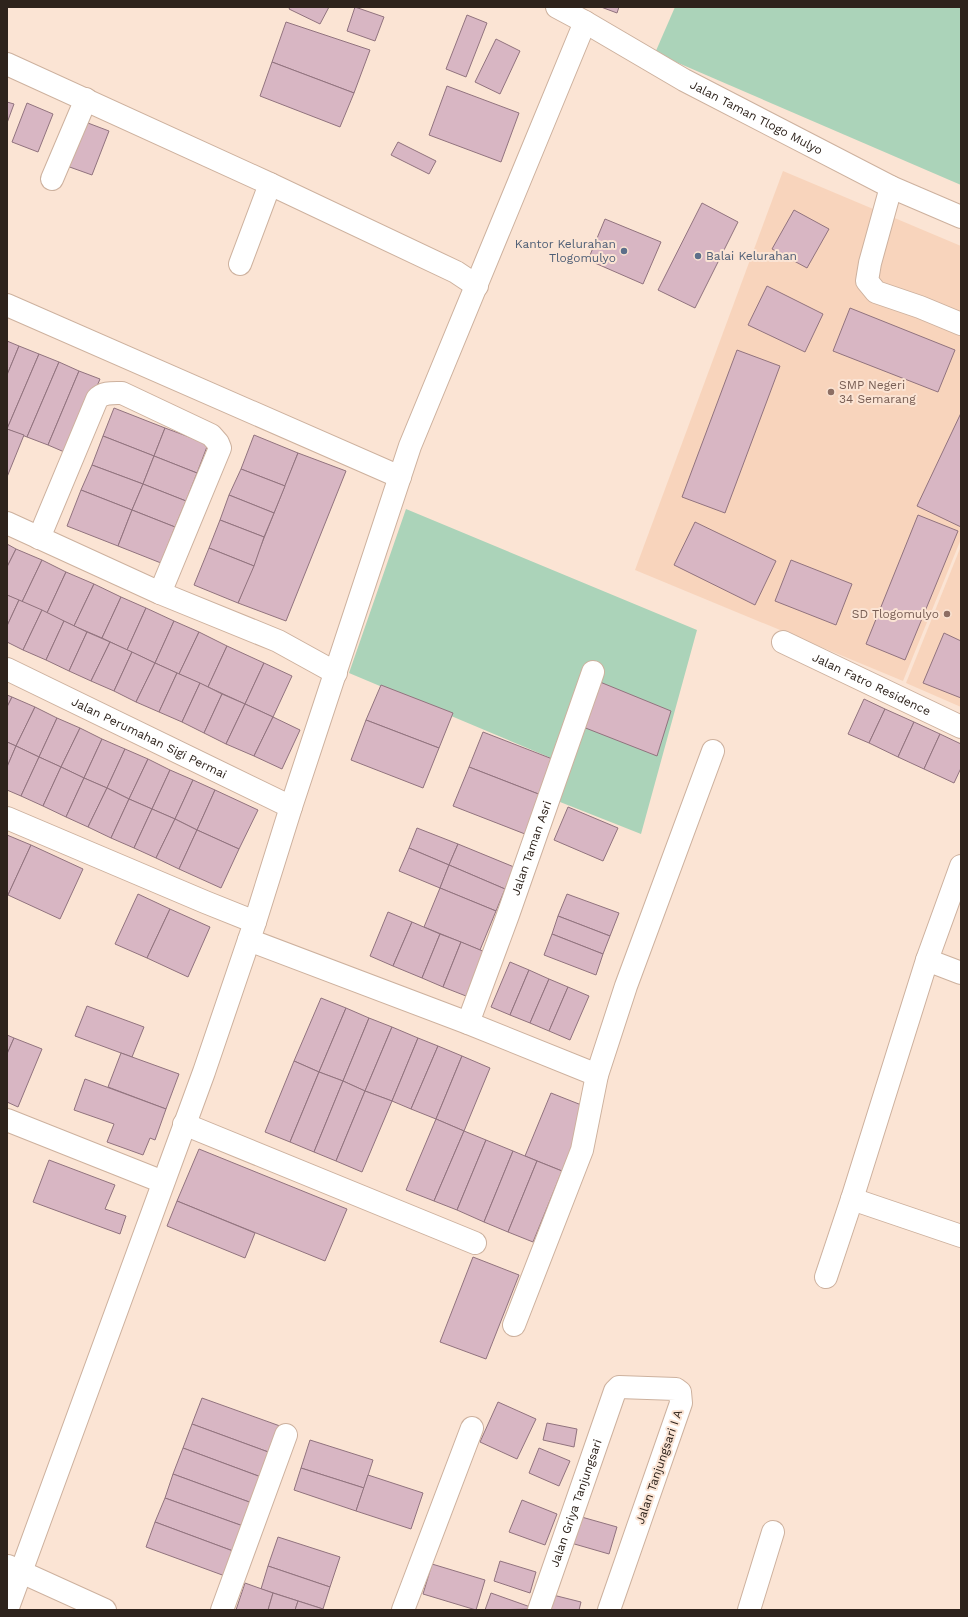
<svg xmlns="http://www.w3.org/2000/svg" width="968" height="1617" viewBox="0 0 968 1617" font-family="'Work Sans',sans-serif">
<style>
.built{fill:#f8d4bc}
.green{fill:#abd3b9}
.building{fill:#d8b6c3;stroke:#91737e}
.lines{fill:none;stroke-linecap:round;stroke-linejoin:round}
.minor-casing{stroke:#cdb19e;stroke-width:24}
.minor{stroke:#fff;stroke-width:22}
.service-dot{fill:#5c6f8a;stroke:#fbe4d4;stroke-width:1.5}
.education-dot{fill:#8d6e63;stroke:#fbe4d4;stroke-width:1.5}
.labels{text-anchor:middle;stroke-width:4;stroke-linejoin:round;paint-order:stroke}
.street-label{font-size:12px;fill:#2e231c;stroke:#fbe4d4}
.service-label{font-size:12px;fill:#4e5e75;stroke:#fbe4d4;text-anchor:end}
.education-label{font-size:12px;fill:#785e54;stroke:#fbe4d4;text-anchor:start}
</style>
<rect width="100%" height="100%" fill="#fbe4d4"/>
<!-- built -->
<g class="built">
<polygon points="783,171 961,246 961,539 903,681 635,570"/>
<polygon points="961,546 961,707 906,683"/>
</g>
<!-- green -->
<g class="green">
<polygon points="675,7 961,7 961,185 655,53"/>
<polygon points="406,509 697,630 641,834 555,800 570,766 349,673"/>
</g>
<!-- building -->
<g class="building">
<polygon points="290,7 329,7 320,24 289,9"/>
<polygon points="355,7 384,17 375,41 347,31"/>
<polygon points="601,7 619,7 617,13"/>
<polygon points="467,15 487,23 466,77 446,69"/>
<polygon points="286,22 370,50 354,93 272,62"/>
<polygon points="496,39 520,51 500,94 475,82"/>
<polygon points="272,62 354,93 340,127 260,96"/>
<polygon points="447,86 519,113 501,162 429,135"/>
<polygon points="7,102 14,104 7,123"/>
<polygon points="27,103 53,114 38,152 12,142"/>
<polygon points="80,120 109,131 92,175 64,165"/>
<polygon points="398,142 436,161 429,174 391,155"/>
<polygon points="702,203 738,222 695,308 658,290"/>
<polygon points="794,210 829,229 807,268 772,249"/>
<polygon points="605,219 661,242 643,284 588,260"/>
<polygon points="767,286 823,314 805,352 748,325"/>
<polygon points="850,308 955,350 938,392 833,351"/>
<polygon points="7,341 19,346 7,375"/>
<polygon points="19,346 39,354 7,429 7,375"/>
<polygon points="737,350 780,366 725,513 682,497"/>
<polygon points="39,354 59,362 27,437 7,429"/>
<polygon points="59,362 79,371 48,445 27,437"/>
<polygon points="79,371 100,379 69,454 48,445"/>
<polygon points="114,408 165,428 154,456 103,436"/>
<polygon points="961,413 961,527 917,506"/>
<polygon points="165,428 208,444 197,473 154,456"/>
<polygon points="7,429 24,435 7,477"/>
<polygon points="254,435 298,453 285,486 241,469"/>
<polygon points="103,436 154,456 143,484 92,465"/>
<polygon points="298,453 346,471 286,621 238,603"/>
<polygon points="154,456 197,473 186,501 143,484"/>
<polygon points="92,465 143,484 132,510 81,490"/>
<polygon points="241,469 285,486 274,513 229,495"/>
<polygon points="143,484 186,501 175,527 132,510"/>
<polygon points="81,490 132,510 118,546 67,526"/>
<polygon points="229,495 274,513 264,537 220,520"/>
<polygon points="132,510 175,527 161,563 118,546"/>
<polygon points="918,515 958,531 905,660 866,644"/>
<polygon points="220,520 264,537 254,566 209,548"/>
<polygon points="695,522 776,561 755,605 674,565"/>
<polygon points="7,544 16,549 7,567"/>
<polygon points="209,548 254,566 238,603 194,585"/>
<polygon points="16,549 42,560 22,602 7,595 7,567"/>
<polygon points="42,560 66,572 47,613 22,602"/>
<polygon points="791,560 852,584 836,625 775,601"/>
<polygon points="66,572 94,584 74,626 47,613"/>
<polygon points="94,584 121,597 102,638 74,626"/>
<polygon points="7,595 19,600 7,626"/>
<polygon points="121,597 146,608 127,650 102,638"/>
<polygon points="19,600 42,610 23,650 7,642 7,626"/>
<polygon points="146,608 174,621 155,663 127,650"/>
<polygon points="42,610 64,621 46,660 23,650"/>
<polygon points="64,621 87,632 69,671 46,660"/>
<polygon points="174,621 199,632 179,674 155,663"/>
<polygon points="87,632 110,642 91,681 69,671"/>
<polygon points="199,632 227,646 208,687 179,674"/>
<polygon points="944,633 961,641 961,698 923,683"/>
<polygon points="110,642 132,652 114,691 91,681"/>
<polygon points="227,646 264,663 245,704 208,687"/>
<polygon points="132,652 155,663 136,702 114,691"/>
<polygon points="155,663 177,673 159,712 136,702"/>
<polygon points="264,663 292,676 273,717 245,704"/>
<polygon points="177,673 200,683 182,722 159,712"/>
<polygon points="600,682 671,711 657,756 583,727"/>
<polygon points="200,683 222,694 204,733 182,722"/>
<polygon points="381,685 453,713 439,748 366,720"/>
<polygon points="222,694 245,704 226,744 204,733"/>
<polygon points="7,695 12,697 7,707"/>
<polygon points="12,697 35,707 16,746 7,742 7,707"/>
<polygon points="864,699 885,709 869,743 848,734"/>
<polygon points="245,704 273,717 254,756 226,744"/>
<polygon points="35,707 57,718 39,757 16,746"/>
<polygon points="885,709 914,722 898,757 869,743"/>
<polygon points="273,717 300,730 282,769 254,756"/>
<polygon points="57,718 80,728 61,767 39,757"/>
<polygon points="366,720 439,748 423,788 351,760"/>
<polygon points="914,722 940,734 924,769 898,757"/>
<polygon points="80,728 102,739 84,778 61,767"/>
<polygon points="483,732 555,760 541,795 469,767"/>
<polygon points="940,734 961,744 961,768 954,783 924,769"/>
<polygon points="102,739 125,749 107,788 84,778"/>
<polygon points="7,742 16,746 7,767"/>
<polygon points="16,746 39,757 21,796 7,790 7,767"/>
<polygon points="125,749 148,759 129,799 107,788"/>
<polygon points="39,757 61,767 43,806 21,796"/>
<polygon points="148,759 170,770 152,809 129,799"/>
<polygon points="61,767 84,778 66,817 43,806"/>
<polygon points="469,767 541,795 525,834 453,806"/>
<polygon points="170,770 193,780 175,819 152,809"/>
<polygon points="84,778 107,788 88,827 66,817"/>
<polygon points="193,780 215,790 197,830 175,819"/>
<polygon points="107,788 129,799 111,838 88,827"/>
<polygon points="215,790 258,810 239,849 197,830"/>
<polygon points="129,799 152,809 134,848 111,838"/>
<polygon points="568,807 618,828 603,861 554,840"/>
<polygon points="152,809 175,819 156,858 134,848"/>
<polygon points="175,819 197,830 179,869 156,858"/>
<polygon points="417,828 458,844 449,865 409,848"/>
<polygon points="197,830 239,849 221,888 179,869"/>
<polygon points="7,835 31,845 8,895 7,895"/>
<polygon points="458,844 514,867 505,889 449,865"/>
<polygon points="31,845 83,869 60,919 8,895"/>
<polygon points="409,848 449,865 440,888 399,871"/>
<polygon points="449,865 505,889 496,911 440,888"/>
<polygon points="440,888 496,911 480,950 424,927"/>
<polygon points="138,894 170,909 147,958 115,944"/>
<polygon points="567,894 619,913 610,936 558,916"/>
<polygon points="170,909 210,927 188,977 147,958"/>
<polygon points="388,912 412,922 393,966 370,956"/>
<polygon points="558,916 610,936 603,954 552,934"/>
<polygon points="412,922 440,934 422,978 393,966"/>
<polygon points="440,934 461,942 443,987 422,978"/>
<polygon points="552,934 603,954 596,975 544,955"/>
<polygon points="461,942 485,952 466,996 443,987"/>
<polygon points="510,962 529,970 510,1015 491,1007"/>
<polygon points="529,970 549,979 530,1023 510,1015"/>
<polygon points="549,979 568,987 549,1031 530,1023"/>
<polygon points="568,987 589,996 570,1040 549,1031"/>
<polygon points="321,998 346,1008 319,1072 294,1061"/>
<polygon points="87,1006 144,1027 132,1057 75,1036"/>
<polygon points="346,1008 369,1018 343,1081 319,1072"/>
<polygon points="369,1018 392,1027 365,1091 343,1081"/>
<polygon points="392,1027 418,1038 392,1101 365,1091"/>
<polygon points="7,1035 14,1038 7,1054"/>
<polygon points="14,1038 42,1049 18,1107 7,1102 7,1054"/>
<polygon points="418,1038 438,1046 411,1109 392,1101"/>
<polygon points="438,1046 462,1056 436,1119 411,1109"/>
<polygon points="121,1053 179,1074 166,1109 108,1087"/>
<polygon points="462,1056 490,1068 464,1131 436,1119"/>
<polygon points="294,1061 319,1072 290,1142 265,1132"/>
<polygon points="319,1072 343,1081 314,1152 290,1142"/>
<polygon points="85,1079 166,1109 155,1140 150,1138 143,1155 107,1142 114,1124 74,1110"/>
<polygon points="343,1081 365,1091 336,1161 314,1152"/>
<polygon points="365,1091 392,1101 362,1172 336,1161"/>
<polygon points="551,1093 589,1108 562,1171 525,1156"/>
<polygon points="436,1119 464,1131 434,1201 406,1190"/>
<polygon points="464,1131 486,1140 457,1210 434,1201"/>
<polygon points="486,1140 513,1151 484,1222 457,1210"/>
<polygon points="199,1149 347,1209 325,1261 177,1201"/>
<polygon points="513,1151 537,1161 508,1232 484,1222"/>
<polygon points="49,1160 115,1185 105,1209 126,1216 120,1234 33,1202"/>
<polygon points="537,1161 562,1171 533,1242 508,1232"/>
<polygon points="177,1201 255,1233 245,1258 167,1226"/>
<polygon points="473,1257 519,1275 486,1359 440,1342"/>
<polygon points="202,1398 280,1426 271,1453 192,1424"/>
<polygon points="498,1402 536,1419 517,1459 480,1442"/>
<polygon points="547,1423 577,1429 574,1447 543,1440"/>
<polygon points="192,1424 271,1453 261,1477 183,1448"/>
<polygon points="310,1440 373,1460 364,1488 301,1468"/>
<polygon points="183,1448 261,1477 252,1503 173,1474"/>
<polygon points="539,1448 570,1461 559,1486 529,1473"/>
<polygon points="301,1468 364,1488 356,1511 294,1490"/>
<polygon points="173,1474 252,1503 243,1526 165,1498"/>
<polygon points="368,1475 423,1493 411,1529 356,1511"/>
<polygon points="165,1498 243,1526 233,1551 155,1522"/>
<polygon points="522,1500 557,1514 545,1545 509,1532"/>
<polygon points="578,1516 617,1527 609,1554 571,1543"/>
<polygon points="155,1522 233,1551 225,1576 146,1547"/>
<polygon points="278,1537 340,1557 330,1587 268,1566"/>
<polygon points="500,1561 536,1572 530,1593 494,1581"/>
<polygon points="432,1564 485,1580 476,1610 423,1594"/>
<polygon points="268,1566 330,1587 323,1609 261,1589"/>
<polygon points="245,1583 273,1593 268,1610 236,1610"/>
<polygon points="273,1593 298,1601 295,1610 268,1610"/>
<polygon points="491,1593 536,1609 485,1610"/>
<polygon points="553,1595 581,1602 579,1610 549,1610"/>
<polygon points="298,1601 323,1609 323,1610 295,1610"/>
</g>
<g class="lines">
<defs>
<g id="minor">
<path id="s1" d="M 557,7 L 585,22 L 684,80 L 891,187 L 961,217"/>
<polyline points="7,64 270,184 456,272 477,286"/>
<polyline points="52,179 86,99"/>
<polyline points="891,187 870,263 867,281 876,292 920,307 961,324"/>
<polyline points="240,264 270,184"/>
<polyline points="7,305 400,477"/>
<polyline points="7,523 160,593 278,641 336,673"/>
<path d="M 39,538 L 97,399 C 103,392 113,393 122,393 L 211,435 L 218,443 L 220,448 L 160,593"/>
<path id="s2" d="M 783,642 L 961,727"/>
<path id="s3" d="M 7,669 L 291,807"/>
<polyline points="7,818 205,902 255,922"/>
<polyline points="961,866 927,960 961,973"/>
<polyline points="249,940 468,1023 597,1075"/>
<polyline points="927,960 852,1199 961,1236"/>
<path id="s4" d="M 468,1023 L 508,915 L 593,672"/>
<polyline points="7,1120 163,1182"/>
<polyline points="184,1124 475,1243"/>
<polyline points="826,1277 852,1199"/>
<polyline points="514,1325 582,1150 597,1075 626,986 713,751"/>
<polyline points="8,1566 105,1610"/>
<polyline points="7,1610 204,1072 255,922 291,807 410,446 585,22"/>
<polyline points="222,1610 286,1435"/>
<polyline points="403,1610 472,1428"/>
<path id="s5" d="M 539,1610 L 615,1391 L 619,1387 L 676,1389 L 680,1392 L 681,1403 L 609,1610"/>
<polyline points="749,1610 773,1532"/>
</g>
</defs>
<!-- minor casing -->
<use href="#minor" class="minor-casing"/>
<!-- minor -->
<use href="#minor" class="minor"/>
</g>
<!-- markers -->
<g class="service-dot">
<circle cx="624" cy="251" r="4"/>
<circle cx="698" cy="256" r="4"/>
</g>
<g class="education-dot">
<circle cx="831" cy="392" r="4"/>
<circle cx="947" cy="614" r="4"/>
</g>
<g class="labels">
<!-- street labels -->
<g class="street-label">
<text dy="4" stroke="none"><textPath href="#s1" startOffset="228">Jalan Taman Tlogo Mulyo</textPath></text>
<text dy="4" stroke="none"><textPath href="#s2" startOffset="98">Jalan Fatro Residence</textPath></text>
<text dy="4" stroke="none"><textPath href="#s3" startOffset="158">Jalan Perumahan Sigi Permai</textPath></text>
<text dy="4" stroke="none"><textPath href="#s4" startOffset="186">Jalan Taman Asri</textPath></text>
<text transform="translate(659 1467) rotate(-71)" y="4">Jalan Tanjungsari I A</text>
<text dy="4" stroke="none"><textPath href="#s5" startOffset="113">Jalan Griya Tanjungsari</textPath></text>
</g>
<!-- service labels -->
<g class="service-label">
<text x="616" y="248">Kantor Kelurahan<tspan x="616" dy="14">Tlogomulyo</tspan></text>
<text x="706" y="260" text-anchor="start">Balai Kelurahan</text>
</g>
<!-- education labels -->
<g class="education-label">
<text x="839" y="389">SMP Negeri<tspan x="839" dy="14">34 Semarang</tspan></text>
<text x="939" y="618" text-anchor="end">SD Tlogomulyo</text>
</g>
</g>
<!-- border -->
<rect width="968" height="1617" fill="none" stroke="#2e231c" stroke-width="16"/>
</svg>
